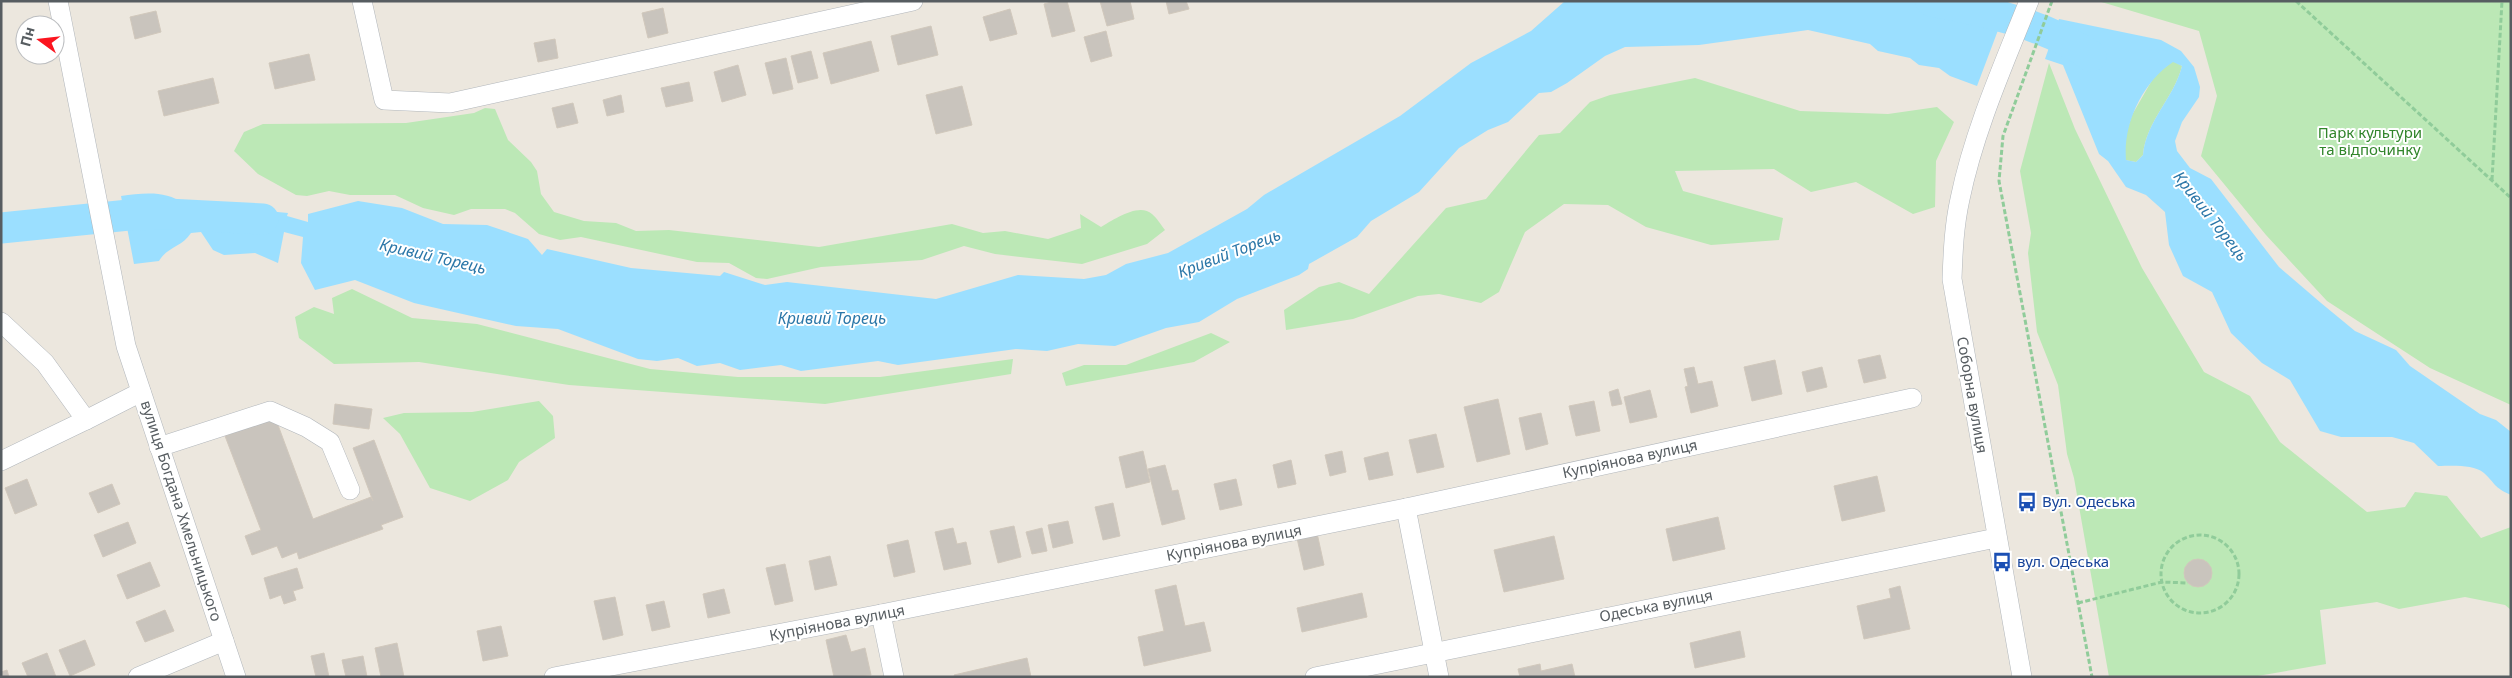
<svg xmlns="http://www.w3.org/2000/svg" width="2512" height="678" viewBox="0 0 2512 678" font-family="'Noto Sans',sans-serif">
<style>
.green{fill:#bce8b6}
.water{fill:#9bdfff;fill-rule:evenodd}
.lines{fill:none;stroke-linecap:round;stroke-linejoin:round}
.river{stroke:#9bdfff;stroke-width:31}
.building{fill:#c9c4bd;stroke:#d1c8bc}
.minor-casing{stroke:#b1b6bb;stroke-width:20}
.path{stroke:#90cc9a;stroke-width:3;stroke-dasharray:5 2.5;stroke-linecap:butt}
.minor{stroke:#fff;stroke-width:19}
.labels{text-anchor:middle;stroke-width:4;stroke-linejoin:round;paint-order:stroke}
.park-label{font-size:15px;fill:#31852b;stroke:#fff}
.street-label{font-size:15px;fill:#575d61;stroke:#fff}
.transit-label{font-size:15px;fill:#164399;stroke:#fff;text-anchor:start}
.water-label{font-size:16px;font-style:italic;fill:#2b77a8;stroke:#fff}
</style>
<rect width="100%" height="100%" fill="#ece7de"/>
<!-- green -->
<g class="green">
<polygon points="2098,1 2511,1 2511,405 2430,368 2327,301 2266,235 2201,156 2217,96 2199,31"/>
<path d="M 2173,61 L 2182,66 C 2174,98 2146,121 2143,155 L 2136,162 L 2125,160 L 2125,137 L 2132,115 L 2155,75 Z"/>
<polygon points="2049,63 2075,129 2142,268 2204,372 2250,396 2280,442 2367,512 2405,507 2415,492 2447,496 2481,538 2511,527 2511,610 2505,605 2465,597 2399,609 2377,602 2320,610 2326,664 2252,677 2109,677 2074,478 2067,454 2058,385 2037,332 2028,253 2031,233 2020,171"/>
<polygon points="1695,78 1800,111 1888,114 1937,107 1954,122 1936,161 1935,207 1913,214 1856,182 1811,192 1774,169 1675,171 1683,191 1783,218 1779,240 1711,245 1646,227 1608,205 1564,204 1525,232 1499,292 1481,303 1439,294 1418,296 1353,319 1286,330 1284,310 1319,287 1339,282 1369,294 1446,208 1486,199 1539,135 1560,133 1590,102 1610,95"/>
<path d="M 485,108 L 495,109 L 508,140 L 531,162 L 537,171 L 541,194 L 554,212 L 584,221 L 616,223 L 636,231 L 669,230 L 819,247 L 952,224 L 983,233 L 1005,231 L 1048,239 L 1081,228 L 1080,214 L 1101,227 C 1113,220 1139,202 1152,214 C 1157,218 1161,225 1165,230 L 1147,244 L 1082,264 L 995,254 L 964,246 L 922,260 L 821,267 L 767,279 L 756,278 L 729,263 L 697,262 L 581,237 L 560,240 L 539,234 L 515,213 L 505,209 L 471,209 L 454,215 L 423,208 L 395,195 L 350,195 L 329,191 L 307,196 L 296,195 L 258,174 L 234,151 L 244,132 L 263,124 L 406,123 L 474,113 Z"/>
<polygon points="352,289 412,318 477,324 650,369 738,377 880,377 1013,359 1011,374 825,404 569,385 419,362 334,364 299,338 295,317 314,307 334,314 332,298"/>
<polygon points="1211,333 1230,342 1194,362 1066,386 1062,373 1084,365 1126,365"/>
<polygon points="539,401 553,416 555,438 519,462 508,480 470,501 430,488 400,434 383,418 404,413 472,412"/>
</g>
<!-- water -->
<g class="water">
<path d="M 1565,1 L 2009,1 L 1977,86 L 1950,76 L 1939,68 L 1919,65 L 1910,58 L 1878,51 L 1870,44 L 1808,30 L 1699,45 L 1625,47 L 1605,56 L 1567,83 L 1551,92 L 1539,93 L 1508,122 L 1488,130 L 1459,148 L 1419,192 L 1371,221 L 1357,237 L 1309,264 L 1308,269 L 1299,275 L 1237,299 L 1199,322 L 1166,328 L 1115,346 L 1078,344 L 1047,351 L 1016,349 L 898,365 L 878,361 L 801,371 L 781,365 L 740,370 L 720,363 L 697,366 L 678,358 L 657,361 L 638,359 L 558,329 L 516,326 L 414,303 L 355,280 L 315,290 L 301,263 L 303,237 L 284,232 L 278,263 L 255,253 L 224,255 L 213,250 L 201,232 L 191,233 C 182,247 167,247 159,261 L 134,264 L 121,196 C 143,193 166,190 184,204 L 183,216 L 191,223 L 220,219 L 226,211 L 236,208 L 288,213 L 287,216 L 308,222 L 308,214 L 358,201 L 402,208 L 443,224 L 487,225 L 528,239 L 542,255 L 547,249 L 631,268 L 720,276 L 724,272 L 765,285 L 787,282 L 936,299 L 1018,275 L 1084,279 L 1106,275 L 1126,264 L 1168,253 L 1247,209 L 1264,195 L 1400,116 L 1471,63 L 1531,31 Z"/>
<path d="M 2059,19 L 2161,40 L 2181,51 L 2194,67 L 2200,87 L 2199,97 L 2182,122 L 2175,141 L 2177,151 L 2190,168 L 2211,179 L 2279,267 L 2321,303 L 2355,331 L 2396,350 L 2410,366 L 2480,414 L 2496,420 L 2511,432 L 2511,495 C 2493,487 2496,484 2484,473 C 2473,464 2452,466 2438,466 L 2414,443 L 2392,437 L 2341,437 L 2320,431 L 2290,380 L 2262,363 L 2231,333 L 2212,292 L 2183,276 L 2169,245 L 2165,212 L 2146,195 L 2126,187 L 2108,161 L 2099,154 L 2063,65 L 2045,59 ZM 2173,62 L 2182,66 C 2174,98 2146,121 2143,155 L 2136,162 L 2126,160 C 2123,123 2143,82 2173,62 Z"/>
</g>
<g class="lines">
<!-- river -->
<g class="river">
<path d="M 1931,1 C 1985,11 2045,24 2091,56"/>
<polyline points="1,228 129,215 167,214 263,219"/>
</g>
</g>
<!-- building -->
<g class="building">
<polygon points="1055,1 1067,1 1075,31 1052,37 1044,4"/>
<polygon points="1100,1 1130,1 1134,19 1107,26"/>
<polygon points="1166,1 1186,1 1189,9 1169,14"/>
<polygon points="663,8 668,33 648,38 642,13"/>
<polygon points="1010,9 1017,34 990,41 983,17"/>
<polygon points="156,11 161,32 135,39 130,17"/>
<polygon points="931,26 938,55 898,65 891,36"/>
<polygon points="1106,31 1112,56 1091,62 1084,37"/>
<polygon points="555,39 558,58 538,62 534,43"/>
<polygon points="871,41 879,71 831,84 823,53"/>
<polygon points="811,51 818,78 798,83 791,56"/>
<polygon points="309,54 315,80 275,89 269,63"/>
<polygon points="786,58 793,89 773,94 765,63"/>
<polygon points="738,65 746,95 722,102 714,72"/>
<polygon points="213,78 219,103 164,116 158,91"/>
<polygon points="689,82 693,101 666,107 661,88"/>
<polygon points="962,86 972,125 936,134 926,95"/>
<polygon points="621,95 624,112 607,116 603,100"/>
<polygon points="573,103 578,123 557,128 552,108"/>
<polygon points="1880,355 1886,378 1864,383 1858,360"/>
<polygon points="1775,360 1782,394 1752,401 1744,367"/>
<polygon points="1694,367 1698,384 1712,381 1718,406 1691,413 1685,387 1688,386 1684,369"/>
<polygon points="1822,367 1827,387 1807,392 1802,372"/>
<polygon points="1618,389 1622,404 1612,406 1609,392"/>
<polygon points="1650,390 1657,417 1630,423 1624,397"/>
<polygon points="1498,399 1510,454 1477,462 1464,407"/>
<polygon points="1594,401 1600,431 1576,436 1569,406"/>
<polygon points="335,404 372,409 369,429 333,424"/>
<polygon points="1541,413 1548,444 1526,450 1519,418"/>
<polygon points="275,417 313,519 371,497 373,501 353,448 374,440 403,517 381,525 383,529 299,559 297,552 282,558 277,546 252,555 245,536 261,530 225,436"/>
<polygon points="1436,434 1444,467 1417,473 1409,440"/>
<polygon points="1143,451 1150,482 1126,488 1119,457"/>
<polygon points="1342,451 1346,472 1330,476 1325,455"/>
<polygon points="1388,452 1393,475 1369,480 1364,458"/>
<polygon points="1291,460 1296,484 1278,488 1273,465"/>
<polygon points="1165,465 1172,491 1178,490 1185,519 1162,525 1148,469"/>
<polygon points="1877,476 1885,511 1842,521 1834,486"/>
<polygon points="27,479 37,505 15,514 5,488"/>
<polygon points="1236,479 1242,505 1220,510 1214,484"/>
<polygon points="112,484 120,504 98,513 89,493"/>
<polygon points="1113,503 1120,536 1103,540 1095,507"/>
<polygon points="1718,517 1725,549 1673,561 1666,529"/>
<polygon points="1068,521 1073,543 1053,548 1048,525"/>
<polygon points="128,522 136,543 103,557 94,535"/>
<polygon points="1014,526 1021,557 998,563 990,531"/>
<polygon points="953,528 957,544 966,542 971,564 944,570 935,532"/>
<polygon points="1042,528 1047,551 1032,554 1026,532"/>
<polygon points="1317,533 1324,565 1304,570 1297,538"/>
<polygon points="1554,536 1564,579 1504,592 1494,550"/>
<polygon points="908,540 915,572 894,577 887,545"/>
<polygon points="830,556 837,585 815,590 809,561"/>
<circle cx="2198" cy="573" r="14"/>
<polygon points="150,562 160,586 127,599 117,575"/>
<polygon points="785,564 793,601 775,605 766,568"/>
<polygon points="297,568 303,588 293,591 296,600 284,604 281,595 270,599 264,578"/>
<polygon points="1176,585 1185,626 1204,622 1211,651 1144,666 1138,637 1164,631 1155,590"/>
<polygon points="1900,586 1910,629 1864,639 1857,606 1891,598 1889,589"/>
<polygon points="724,589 730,613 708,618 703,594"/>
<polygon points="1362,593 1367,617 1302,632 1297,608"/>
<polygon points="615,597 623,635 603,640 594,601"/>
<polygon points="664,601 670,627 652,631 646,605"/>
<polygon points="165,610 174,631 145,642 136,622"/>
<polygon points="501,626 508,656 483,661 477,631"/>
<polygon points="1740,631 1745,657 1695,668 1690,643"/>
<polygon points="846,635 851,652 865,648 871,675 834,677 826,640"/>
<polygon points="85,640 95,665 70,676 59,650"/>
<polygon points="397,643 404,677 381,677 375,648"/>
<polygon points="47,653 56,677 28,677 22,663"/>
<polygon points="324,653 329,677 316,677 311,656"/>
<polygon points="363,656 367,677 346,677 342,660"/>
<polygon points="1027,658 1031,677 955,677 954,675"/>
<polygon points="1540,664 1541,671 1572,664 1575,677 1520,677 1518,669"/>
<polygon points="7,670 9,677 1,677 1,672"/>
</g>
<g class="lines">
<defs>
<g id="minor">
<polyline points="58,1 126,346 236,677"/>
<polyline points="362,1 384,100 450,103 913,1"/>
<polyline points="1,322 45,363 86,420 141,392"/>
<polyline points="159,447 270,411 306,427 330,442 350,490"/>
<polyline points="1,461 86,420"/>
<polyline points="1406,508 1439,677"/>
<polyline points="881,614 894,677"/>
<polyline points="138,677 224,641"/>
<polyline points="554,677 881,614 1406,508 1912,398"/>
<polyline points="1315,677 1996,538"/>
<path d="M 2022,677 L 1952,279 C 1953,252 1954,226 1960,199 C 1974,131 2003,66 2029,1"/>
</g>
</defs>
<!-- minor casing -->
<use href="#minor" class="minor-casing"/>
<!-- path -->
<g class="path">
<polyline points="2052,1 2003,136 1999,181 2092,677"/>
<polyline points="2296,1 2511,198"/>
<polyline points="2492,180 2502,1"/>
<circle cx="2200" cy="574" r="39"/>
<polyline points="2078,603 2162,582 2188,583"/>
</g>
<!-- minor -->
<use href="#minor" class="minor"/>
</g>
<!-- icons -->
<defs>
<symbol id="bus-bare" viewBox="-9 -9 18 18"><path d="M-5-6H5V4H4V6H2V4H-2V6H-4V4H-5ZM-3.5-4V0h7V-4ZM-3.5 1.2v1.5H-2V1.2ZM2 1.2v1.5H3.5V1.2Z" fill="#1a4fb4" stroke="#fff" stroke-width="2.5" paint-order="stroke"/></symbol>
</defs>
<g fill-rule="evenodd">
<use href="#bus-bare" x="2013" y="488" width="28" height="28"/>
<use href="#bus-bare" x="1988" y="548" width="28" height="28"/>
</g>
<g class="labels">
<!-- park labels -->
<g class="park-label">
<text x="2370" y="138">Парк культури<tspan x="2370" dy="17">та відпочинку</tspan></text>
</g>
<!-- street labels -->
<g class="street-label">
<text transform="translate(1972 395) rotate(80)" y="5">Соборна вулиця</text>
<text transform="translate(1630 459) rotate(-12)" y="5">Купріянова вулиця</text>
<text transform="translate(181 511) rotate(72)" y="5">вулиця Богдана Хмельницького</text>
<text transform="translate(1234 543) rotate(-11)" y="5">Купріянова вулиця</text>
<text transform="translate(1656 606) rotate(-11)" y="5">Одеська вулиця</text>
<text transform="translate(837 623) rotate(-11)" y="5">Купріянова вулиця</text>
</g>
<!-- transit labels -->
<g class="transit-label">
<text x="2042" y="507">Вул. Одеська</text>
<text x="2017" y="567">вул. Одеська</text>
</g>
<!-- water labels -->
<g class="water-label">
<text transform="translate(2211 216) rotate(52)" y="6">Кривий Торець</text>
<text transform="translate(1229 253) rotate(-21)" y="6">Кривий Торець</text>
<text transform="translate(433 256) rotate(13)" y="6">Кривий Торець</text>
<text x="832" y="324">Кривий Торець</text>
</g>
</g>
<!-- border -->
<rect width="2512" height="678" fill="none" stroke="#575d61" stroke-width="5"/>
<!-- north arrow -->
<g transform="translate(40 40) rotate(285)"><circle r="24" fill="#ffffff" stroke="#bcbec0"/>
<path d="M0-4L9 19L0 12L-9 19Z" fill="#fb151f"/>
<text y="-8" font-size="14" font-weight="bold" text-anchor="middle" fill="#575d61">Пн</text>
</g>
</svg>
